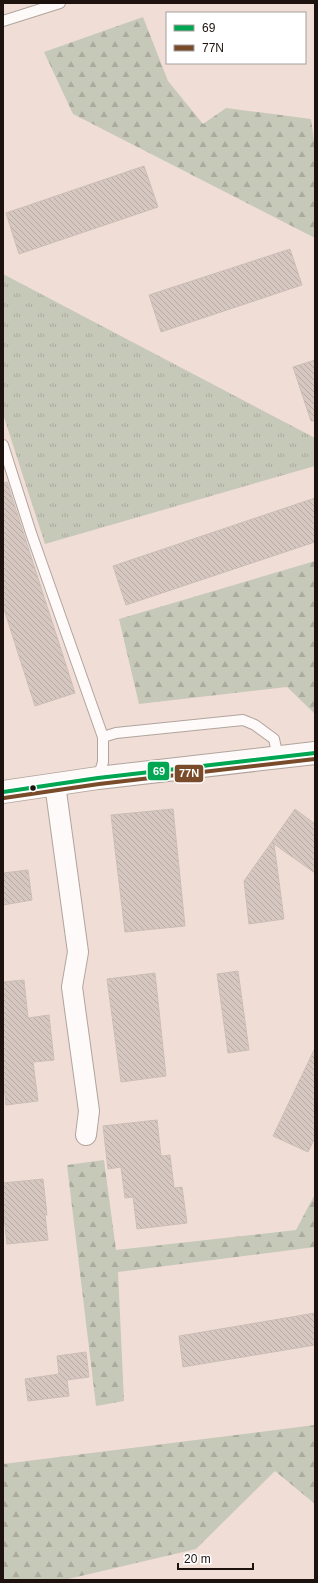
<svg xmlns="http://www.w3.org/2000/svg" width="318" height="1583" viewBox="0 0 318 1583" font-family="Helvetica,sans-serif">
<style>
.forest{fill:url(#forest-firs)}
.park{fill:url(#park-tufts)}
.building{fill:url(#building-back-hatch);stroke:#cbbeb7}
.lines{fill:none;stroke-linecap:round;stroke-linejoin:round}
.lane-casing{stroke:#b1a49d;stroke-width:12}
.street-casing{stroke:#b1a49d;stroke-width:22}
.secondary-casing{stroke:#b1a49d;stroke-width:24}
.lane{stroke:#fdfaf9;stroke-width:10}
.street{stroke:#fdfaf9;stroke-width:20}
.secondary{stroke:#fdfaf9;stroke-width:22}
.bus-1-casing{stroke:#fff;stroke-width:7}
.bus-2-casing{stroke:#fff;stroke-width:7}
.bus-1{stroke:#00a651;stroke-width:4}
.bus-2{stroke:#7a4b2a;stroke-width:4}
.bus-dot{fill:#1d120d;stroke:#fff;stroke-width:1.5}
.line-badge{stroke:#fff;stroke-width:1.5}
.badge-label{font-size:11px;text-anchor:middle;font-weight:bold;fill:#fff}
</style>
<defs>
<pattern id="forest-firs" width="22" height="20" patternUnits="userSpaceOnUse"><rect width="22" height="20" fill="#c6c8b8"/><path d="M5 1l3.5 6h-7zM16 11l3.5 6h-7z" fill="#aaab9d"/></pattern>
<pattern id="park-tufts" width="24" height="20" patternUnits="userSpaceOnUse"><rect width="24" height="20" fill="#c6c8b8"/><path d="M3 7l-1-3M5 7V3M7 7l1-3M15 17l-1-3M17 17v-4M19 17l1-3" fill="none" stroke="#aaab9d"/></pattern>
<pattern id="building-back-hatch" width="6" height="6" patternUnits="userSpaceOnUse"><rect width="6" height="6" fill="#d6c7c1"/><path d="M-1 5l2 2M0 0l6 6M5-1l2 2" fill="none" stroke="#b7aaa5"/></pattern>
</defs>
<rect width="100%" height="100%" fill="#f0ded6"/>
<!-- forest -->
<g class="forest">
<polygon points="143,17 168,81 203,124 226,108 311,119 315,147 315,238 73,114 44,52"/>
<polygon points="315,561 315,714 287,687 139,704 119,619"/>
<polygon points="104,1160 116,1250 296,1230 315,1194 315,1247 118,1272 124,1401 96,1406 67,1165"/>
<polygon points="315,1425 315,1504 275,1471 196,1549 64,1580 3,1580 3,1464"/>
</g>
<!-- park -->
<polygon class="park" points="3,274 315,438 315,466 45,544 3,414"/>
<!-- building -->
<g class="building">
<polygon points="144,166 158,207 19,254 6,213"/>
<polygon points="290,249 302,285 161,332 149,295"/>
<polygon points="315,360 315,421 311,421 293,367"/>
<polygon points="7,482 75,693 35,706 3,606 3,483"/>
<polygon points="315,498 315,542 126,605 113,566"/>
<polygon points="173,809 185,926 125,932 111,815"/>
<polygon points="295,809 315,824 315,873 274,844 284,919 249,924 244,881"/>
<polygon points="28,870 32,900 3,905 3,873"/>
<polygon points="238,971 249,1050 228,1053 217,974"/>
<polygon points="155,973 166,1076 121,1082 107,979"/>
<polygon points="24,980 28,1018 49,1015 54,1060 33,1062 38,1101 6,1105 3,1079 3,982"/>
<polygon points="315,1048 315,1138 308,1152 273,1136"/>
<polygon points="157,1120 161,1156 170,1155 174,1188 182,1187 187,1223 137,1229 133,1197 125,1198 121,1167 108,1169 103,1126"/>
<polygon points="43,1179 47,1215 45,1215 48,1240 7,1244 3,1207 3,1183"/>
<polygon points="315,1313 315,1345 183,1367 179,1336"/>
<polygon points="86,1352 89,1377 67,1380 69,1396 28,1401 25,1379 59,1374 57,1356"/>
</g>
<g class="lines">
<defs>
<g id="lane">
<polyline points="3,21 60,3"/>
<polyline points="3,445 31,533 103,737 103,762 98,778"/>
<polyline points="103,737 116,733 243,720 255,725 274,739 278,757"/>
</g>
<polyline id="street" points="55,784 78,952 72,987 89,1111 86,1135"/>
<polyline id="secondary" points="3,792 98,778 315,753"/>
</defs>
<!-- lane casing -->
<use href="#lane" class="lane-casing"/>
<!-- street casing -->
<use href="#street" class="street-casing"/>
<!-- secondary casing -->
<use href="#secondary" class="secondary-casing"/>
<!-- lane -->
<use href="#lane" class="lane"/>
<!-- street -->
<use href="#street" class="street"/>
<!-- secondary -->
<use href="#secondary" class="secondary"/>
<defs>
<polyline id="bus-1" points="3,792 98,778 315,753"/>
<polyline id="bus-2" points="4,798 99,784 315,759"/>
</defs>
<!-- bus-1 casing -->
<use href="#bus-1" class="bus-1-casing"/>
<!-- bus-2 casing -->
<use href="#bus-2" class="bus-2-casing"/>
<!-- bus-1 -->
<use href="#bus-1" class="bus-1"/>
<!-- bus-2 -->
<use href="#bus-2" class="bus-2"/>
</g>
<!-- markers -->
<circle class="bus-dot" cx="33" cy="788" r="3.5"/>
<g class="line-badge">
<rect x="147" y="761" width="23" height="20" rx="4" fill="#00a651"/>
<rect x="174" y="764" width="30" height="19" rx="4" fill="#7a4b2a"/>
</g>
<g class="badge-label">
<text x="159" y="775">69</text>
<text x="189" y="777">77N</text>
</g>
<!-- border -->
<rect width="318" height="1583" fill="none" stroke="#1d120d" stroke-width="8"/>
<!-- legend -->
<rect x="166" y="12" width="140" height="52" fill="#ffffff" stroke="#a5a09e"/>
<rect x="174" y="25" width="20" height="6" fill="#00a651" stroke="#a5a09e"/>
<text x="202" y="32" font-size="12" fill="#1d120d">69</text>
<rect x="174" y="45" width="20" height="6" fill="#7a4b2a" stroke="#a5a09e"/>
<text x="202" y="52" font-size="12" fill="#1d120d">77N</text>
<!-- scale -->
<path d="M178 1563v6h75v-6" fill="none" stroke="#1d120d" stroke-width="2"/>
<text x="184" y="1563" font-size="12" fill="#1d120d" stroke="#ffffff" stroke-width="3" paint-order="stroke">20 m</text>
</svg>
